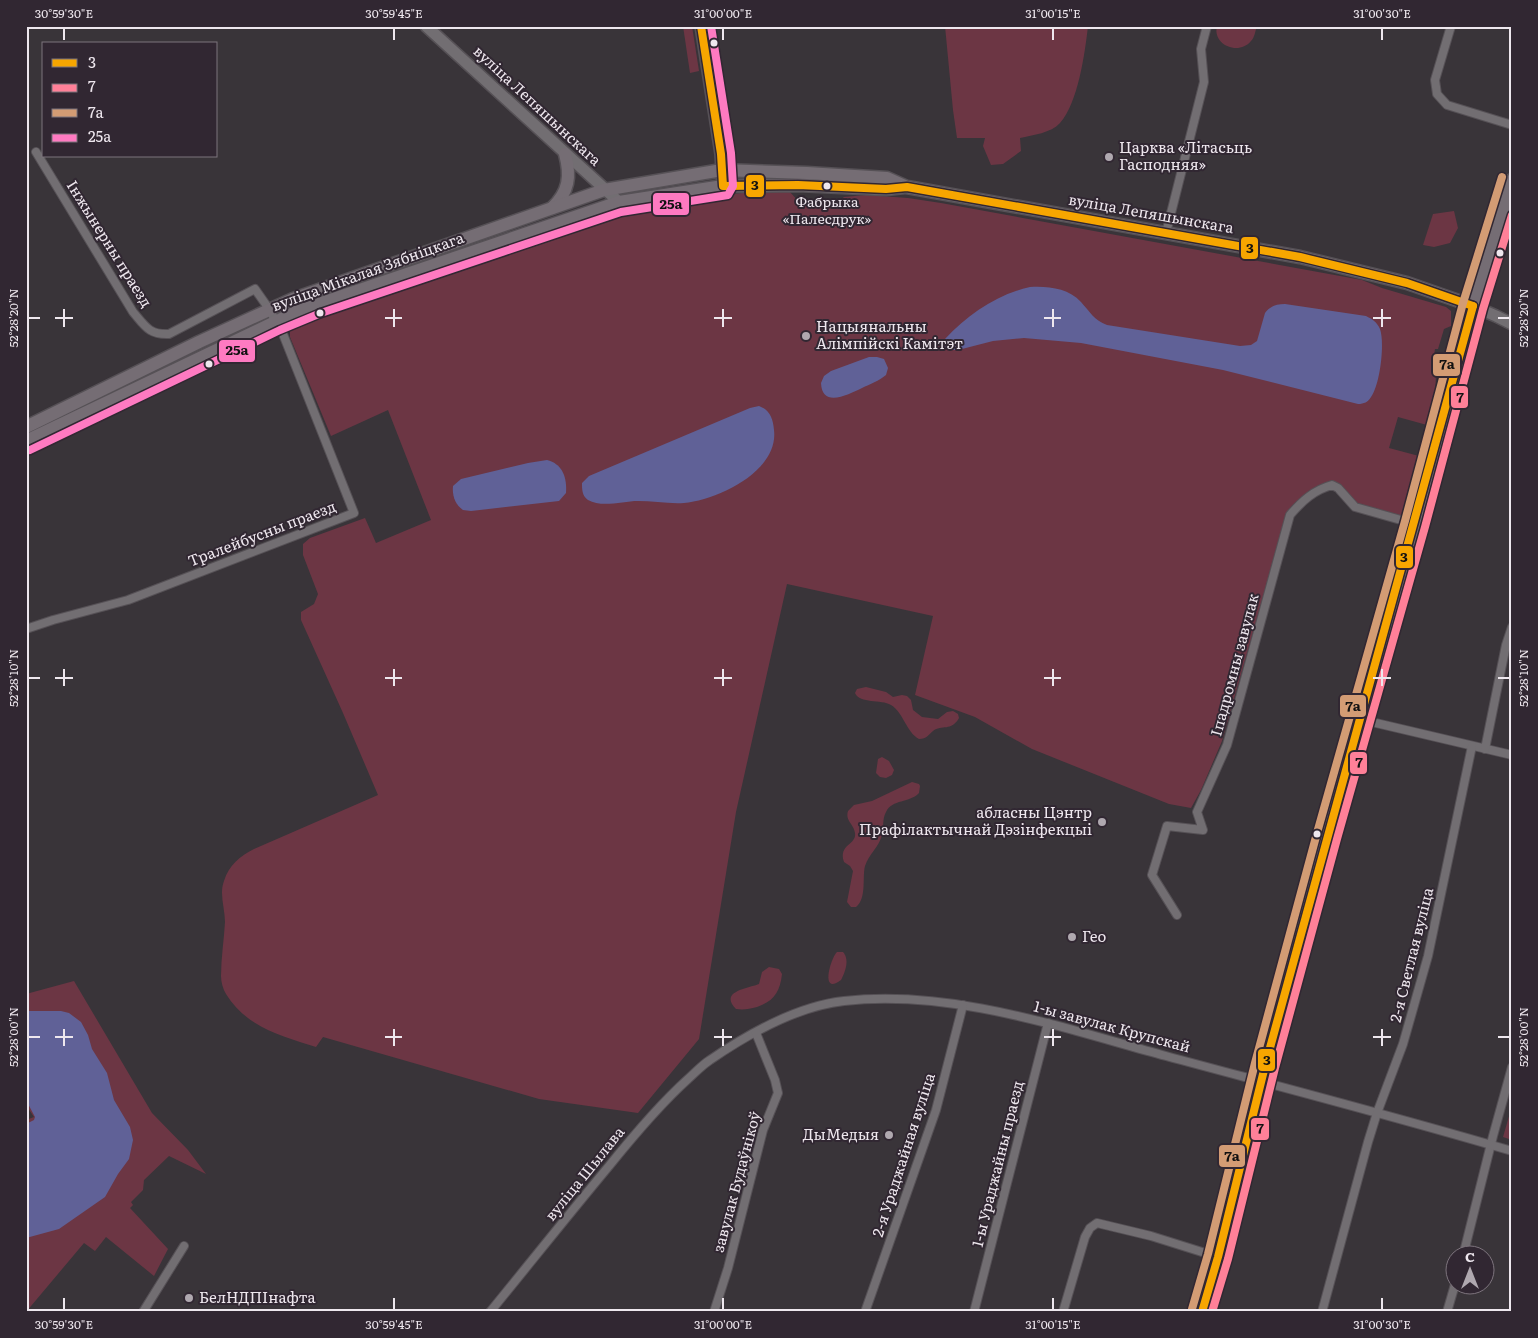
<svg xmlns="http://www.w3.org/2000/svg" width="1538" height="1338" viewBox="0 0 1538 1338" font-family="Literata,serif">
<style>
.green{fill:#6c3644}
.water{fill:#606197}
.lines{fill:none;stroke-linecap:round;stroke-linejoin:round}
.street-casing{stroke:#565156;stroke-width:10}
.secondary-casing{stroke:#565156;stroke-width:14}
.primary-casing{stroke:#565156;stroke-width:15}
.street{stroke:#726e72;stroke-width:8}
.secondary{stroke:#726e72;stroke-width:11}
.primary{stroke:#756d74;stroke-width:12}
.bus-1-casing{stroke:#312732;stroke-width:11}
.bus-2-casing{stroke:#312732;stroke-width:11}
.bus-3-casing{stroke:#312732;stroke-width:11}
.bus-4-casing{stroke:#312732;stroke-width:11}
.bus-1{stroke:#f7a600;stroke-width:8}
.bus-2{stroke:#ff8098;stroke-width:8}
.bus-3{stroke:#d39c74;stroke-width:8}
.bus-4{stroke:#fe7ac1;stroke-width:8}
.ticks{fill:none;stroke:#eee7ee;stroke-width:2}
.bus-dot{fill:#eee7ee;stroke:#312732;stroke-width:2}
.poi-dot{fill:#afa8af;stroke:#312732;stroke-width:2}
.labels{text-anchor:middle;stroke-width:4;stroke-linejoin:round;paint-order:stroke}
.bus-label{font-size:14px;fill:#eee7ee;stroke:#312732}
.street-label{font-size:15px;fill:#eee7ee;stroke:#312732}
.poi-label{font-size:15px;fill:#eee7ee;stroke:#312732;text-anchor:start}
.line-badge{stroke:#312732;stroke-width:2}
.pale-badge-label{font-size:14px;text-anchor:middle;font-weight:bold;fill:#111}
.neatline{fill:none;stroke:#eee7ee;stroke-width:2}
.ticks-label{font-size:12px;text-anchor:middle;fill:#eee7ee}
</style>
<rect width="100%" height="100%" fill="#393439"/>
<!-- green -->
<g class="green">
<polygon points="683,26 692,26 699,71 690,73"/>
<path d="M 945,26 L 1088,26 C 1085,53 1078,103 1060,123 C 1051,133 1033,135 1020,138 L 1021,151 L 1003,164 L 991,165 L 983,146 L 985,138 L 957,138 L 953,110 Z"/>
<path d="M 1217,26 L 1257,26 C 1255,31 1255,37 1251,41 C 1239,56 1212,45 1217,26 Z"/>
<path d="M 763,191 L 790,192 L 798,201 L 839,201 L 844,197 L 866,195 L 908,198 L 941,203 L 1362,280 L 1382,288 L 1446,307 L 1451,311 L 1451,326 L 1444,329 L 1438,349 L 1435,349 L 1432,369 L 1436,373 L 1435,399 L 1427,425 L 1398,417 L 1389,448 L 1419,456 L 1419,462 L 1405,512 L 1397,518 L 1360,510 L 1340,491 L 1326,486 L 1285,520 L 1222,741 L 1201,790 L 1191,808 L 1169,804 L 1032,749 L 975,717 L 915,695 L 933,616 L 787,584 L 736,812 L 699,1039 L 638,1113 L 539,1099 L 323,1037 L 316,1047 C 282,1036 246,1027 226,994 C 223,989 221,982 221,976 C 221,958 224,940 225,922 C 225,908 219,894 224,881 C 229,865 240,856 254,849 L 378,795 L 343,713 L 301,620 L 301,612 L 314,604 L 318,594 L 303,555 L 303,544 L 310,538 L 365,518 L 376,543 L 431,520 L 388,410 L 331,436 L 290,337 L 290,328 L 302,319 L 462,261 L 594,219 C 649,204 706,196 763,191 Z"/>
<polygon points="1454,211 1458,228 1450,243 1434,247 1423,245 1433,214"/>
<path d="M 866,687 L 886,692 L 893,697 L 902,695 L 907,696 L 911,700 L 913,710 L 922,717 L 938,719 L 947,712 L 953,711 L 958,714 L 959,718 C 951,732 942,724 933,731 C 928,735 927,739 919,739 C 906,732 904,713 891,705 C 881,699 860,704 855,693 L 857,689 Z"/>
<polygon points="882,757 889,761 894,770 892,775 886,778 880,777 876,773 878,759"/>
<path d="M 912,782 L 919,784 L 920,786 L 919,793 C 910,803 892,799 886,812 C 882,819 884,827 882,835 C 879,847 869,854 865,866 C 862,878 867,898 856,907 L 851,907 L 847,902 L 853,871 L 850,866 L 844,862 C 838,844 857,845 855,833 C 854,824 845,821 848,811 L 854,805 L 872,801 Z"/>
<path d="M 837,952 L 843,952 C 850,960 845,972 841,980 C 820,996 830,959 837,952 Z"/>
<path d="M 769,967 L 779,969 L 782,974 C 780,992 774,1001 757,1007 C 749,1009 744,1010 736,1009 C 718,991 750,988 759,984 L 762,972 Z"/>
<polygon points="74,981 152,1113 188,1150 206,1174 169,1156 144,1180 143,1190 131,1202 133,1205 130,1208 168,1249 154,1276 106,1237 95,1251 84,1243 26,1312 26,1120 34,1117 26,1105 26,994"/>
<polygon points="1512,1106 1512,1140 1503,1137"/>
</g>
<!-- water -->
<g class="water">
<path d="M 1030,287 C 1048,286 1068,288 1081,302 C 1090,312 1094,320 1107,325 L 1240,346 L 1251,345 L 1257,341 L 1265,313 C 1270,306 1277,304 1285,304 L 1366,316 C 1372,319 1377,322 1380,329 C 1385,343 1380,385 1371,397 C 1368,402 1364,404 1358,404 L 1223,370 L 1081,343 L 1024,338 L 993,341 L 958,350 L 950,350 L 945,348 L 944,344 L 945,339 C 969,314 996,295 1030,287 Z"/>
<path d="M 869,357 L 877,357 L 884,359 L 888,368 L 886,375 C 879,381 870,384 862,388 C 849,394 822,409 821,383 L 824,376 L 831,371 Z"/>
<path d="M 759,406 C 770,410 773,419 774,430 C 779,471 718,500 684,503 C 669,504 653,501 638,501 C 623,501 602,508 588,500 C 582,496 582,489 582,483 L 589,476 L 750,408 Z"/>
<path d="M 547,460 C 563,464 567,478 566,493 L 559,501 L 471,511 L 463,510 C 455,505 452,495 453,486 L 461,479 L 528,463 Z"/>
<polygon points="26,1011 61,1011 69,1013 81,1022 88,1035 92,1049 107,1073 114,1100 130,1127 133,1140 129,1159 118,1174 105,1197 59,1229 26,1238 26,1124 34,1120 35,1117 26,1100"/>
</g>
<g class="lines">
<defs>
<g id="street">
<polyline points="1451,26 1435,80 1437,94 1447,105 1512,125"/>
<polyline points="1166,233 1204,82 1201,49 1207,26"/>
<path d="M 26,629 L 53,620 L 128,600 L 354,513 L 283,334 L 269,309 L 255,289 L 169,334 C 149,335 145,326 133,312 L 36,152"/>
<polyline points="1359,719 1512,755"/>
<polyline points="1485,749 1506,645 1512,627"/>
<path d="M 1177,915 L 1152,875 L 1167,826 L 1203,830 L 1197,812 L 1227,745 L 1290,515 C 1302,501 1314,490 1332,485 L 1338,488 L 1355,507 L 1415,524"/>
<polyline points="1463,1256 1493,1136 1512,1067"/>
<polyline points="143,1312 184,1246"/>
<path d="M 490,1312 C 530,1263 569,1214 609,1166 C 634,1135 659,1105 688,1079 C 695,1073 702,1065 710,1060 C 748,1034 798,1006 844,1001 C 953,989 1062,1028 1166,1056 C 1281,1087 1397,1117 1512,1151"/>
<polyline points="714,1312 728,1268 763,1130 778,1093 775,1080 756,1033"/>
<polyline points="865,1312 936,1110 963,1005"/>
<polyline points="974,1312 1048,1023"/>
<polyline points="1063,1312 1085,1237 1090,1228 1097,1223 1151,1236 1218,1257"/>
<polyline points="1322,1312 1368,1142 1377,1113 1403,1044 1428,956 1472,746"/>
<polyline points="1447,1312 1456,1281"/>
</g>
<g id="secondary">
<polyline points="426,26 619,202"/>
<polyline points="701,26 721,154 723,186"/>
<polyline points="1473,306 1496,316 1512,324"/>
</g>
<g id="primary">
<path d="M 552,208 C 569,192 571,176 565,154"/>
<polyline points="26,427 199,342 293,299 604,190 722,170 807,173 887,178 907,187 1300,257 1407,283 1473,306"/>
<polyline points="26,441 298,311 619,202 723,186 798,185 886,189 904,187"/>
<polyline points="1202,1312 1218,1257 1265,1066 1327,836 1415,524 1473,306 1512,180"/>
</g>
</defs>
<!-- street casing -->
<use href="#street" class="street-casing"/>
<!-- secondary casing -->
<use href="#secondary" class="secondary-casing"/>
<!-- primary casing -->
<use href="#primary" class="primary-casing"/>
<!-- street -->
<use href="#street" class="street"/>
<!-- secondary -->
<use href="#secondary" class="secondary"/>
<!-- primary -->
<use href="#primary" class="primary"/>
<defs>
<g id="bus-1">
<polyline points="701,26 721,154 723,186 798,185 886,189 907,187 1300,257 1407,283 1473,306"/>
<polyline points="1202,1312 1218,1257 1265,1066 1473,306"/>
</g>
<polyline id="bus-2" points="1212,1312 1228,1259 1275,1068 1337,839 1425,527 1483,309 1512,215"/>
<polyline id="bus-3" points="1192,1309 1208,1254 1255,1063 1317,833 1405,521 1463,303 1502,177"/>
<polyline id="bus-4" points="30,450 280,330 321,313 621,212 728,195 733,186 731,153 711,26"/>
</defs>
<!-- bus-1 casing -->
<use href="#bus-1" class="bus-1-casing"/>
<!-- bus-2 casing -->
<use href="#bus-2" class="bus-2-casing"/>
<!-- bus-3 casing -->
<use href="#bus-3" class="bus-3-casing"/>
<!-- bus-4 casing -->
<use href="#bus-4" class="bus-4-casing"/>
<!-- bus-1 -->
<use href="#bus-1" class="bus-1"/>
<!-- bus-2 -->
<use href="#bus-2" class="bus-2"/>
<!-- bus-3 -->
<use href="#bus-3" class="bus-3"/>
<!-- bus-4 -->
<use href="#bus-4" class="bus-4"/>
</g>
<!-- ticks -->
<path class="ticks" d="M 64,28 L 64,40M 394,28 L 394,40M 723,28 L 723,40M 1053,28 L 1053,40M 1382,28 L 1382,40M 64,309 L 64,327M 394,309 L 394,327M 723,309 L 723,327M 1053,309 L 1053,327M 1382,309 L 1382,327M 28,318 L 40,318M 55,318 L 73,318M 385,318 L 402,318M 714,318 L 732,318M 1044,318 L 1061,318M 1373,318 L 1391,318M 1498,318 L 1510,318M 64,669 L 64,686M 394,669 L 394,686M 723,669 L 723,686M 1053,669 L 1053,686M 1382,669 L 1382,686M 28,678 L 40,678M 55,678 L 73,678M 385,678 L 402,678M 714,678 L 732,678M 1044,678 L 1061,678M 1373,678 L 1391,678M 1498,678 L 1510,678M 64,1029 L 64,1046M 394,1029 L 394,1046M 723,1029 L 723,1046M 1053,1029 L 1053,1046M 1382,1029 L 1382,1046M 28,1037 L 40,1037M 55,1037 L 73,1037M 385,1037 L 402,1037M 714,1037 L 732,1037M 1044,1037 L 1061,1037M 1373,1037 L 1391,1037M 1498,1037 L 1510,1037M 64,1298 L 64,1310M 394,1298 L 394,1310M 723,1298 L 723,1310M 1053,1298 L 1053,1310M 1382,1298 L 1382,1310"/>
<!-- markers -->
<g class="bus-dot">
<circle cx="714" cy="43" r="4.5"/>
<circle cx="827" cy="186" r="4.5"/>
<circle cx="1500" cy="253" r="4.5"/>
<circle cx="320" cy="313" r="4.5"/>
<circle cx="209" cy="364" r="4.5"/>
<circle cx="1317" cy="834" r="4.5"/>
</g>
<g class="poi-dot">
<circle cx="1109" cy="157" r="5"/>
<circle cx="806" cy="336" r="5"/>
<circle cx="1102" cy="822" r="5"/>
<circle cx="1072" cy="937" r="5"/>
<circle cx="889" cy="1135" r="5"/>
<circle cx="189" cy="1298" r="5"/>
</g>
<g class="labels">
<!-- bus labels -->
<g class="bus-label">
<text x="827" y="207">Фабрыка<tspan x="827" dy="17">«Палесдрук»</tspan></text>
</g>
<!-- street labels -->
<g class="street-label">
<text transform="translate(537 106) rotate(43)" y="5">вуліца Лепяшынскага</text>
<text transform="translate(1151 214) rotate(10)" y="5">вуліца Лепяшынскага</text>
<text transform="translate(109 244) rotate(58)" y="5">Інжынерны праезд</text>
<text transform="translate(368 272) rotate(-20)" y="5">вуліца Мікалая Зябніцкага</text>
<text transform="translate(262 534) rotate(-21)" y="5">Тралейбусны праезд</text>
<text transform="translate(1235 665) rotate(-75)" y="5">Іпадромны завулак</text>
<text transform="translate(1412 955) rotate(-76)" y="5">2-я Светлая вуліца</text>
<text transform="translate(1112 1027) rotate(15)" y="5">1-ы завулак Крупскай</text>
<text transform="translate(904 1155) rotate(-72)" y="5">2-я Ураджайная вуліца</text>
<text transform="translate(998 1164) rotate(-76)" y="5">1-ы Ураджайны праезд</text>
<text transform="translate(585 1174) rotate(-51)" y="5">вуліца Шылава</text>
<text transform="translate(737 1182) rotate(-75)" y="5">завулак Будаўнікоў</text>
</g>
<!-- poi labels -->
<g class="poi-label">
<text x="1119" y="153">Царква «Літасьць<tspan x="1119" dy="17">Гасподняя»</tspan></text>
<text x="816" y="332">Нацыянальны<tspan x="816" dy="17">Алімпійскі Камітэт</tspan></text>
<text x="1092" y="818" text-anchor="end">абласны Цэнтр<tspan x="1092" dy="17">Прафілактычнай Дэзінфекцыі</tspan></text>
<text x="1082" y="942">Гео</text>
<text x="879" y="1140" text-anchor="end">ДыМедыя</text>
<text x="199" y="1303">БелНДПІнафта</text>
</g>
</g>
<g class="line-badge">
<rect x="745" y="174" width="20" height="24" rx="5" fill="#f7a600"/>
<rect x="652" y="192" width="38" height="24" rx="5" fill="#fe7ac1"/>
<rect x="1240" y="236" width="19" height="24" rx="5" fill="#f7a600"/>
<rect x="218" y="339" width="38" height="24" rx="5" fill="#fe7ac1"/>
<rect x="1432" y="353" width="29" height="24" rx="5" fill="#d39c74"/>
<rect x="1450" y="385" width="19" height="24" rx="5" fill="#ff8098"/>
<rect x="1395" y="545" width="19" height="24" rx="5" fill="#f7a600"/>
<rect x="1339" y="694" width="28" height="24" rx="5" fill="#d39c74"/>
<rect x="1349" y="751" width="19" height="24" rx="5" fill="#ff8098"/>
<rect x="1257" y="1048" width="19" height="24" rx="5" fill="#f7a600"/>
<rect x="1250" y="1117" width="20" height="24" rx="5" fill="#ff8098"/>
<rect x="1218" y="1144" width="28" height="24" rx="5" fill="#d39c74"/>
</g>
<g class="pale-badge-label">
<text x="755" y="190">3</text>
<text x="671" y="209">25а</text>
<text x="1250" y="253">3</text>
<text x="237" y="355">25а</text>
<text x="1447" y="369">7а</text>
<text x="1460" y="402">7</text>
<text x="1404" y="562">3</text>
<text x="1353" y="711">7а</text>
<text x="1359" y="767">7</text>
<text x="1267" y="1065">3</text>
<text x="1260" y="1133">7</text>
<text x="1232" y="1161">7а</text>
</g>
<!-- border -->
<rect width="1538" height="1338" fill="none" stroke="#312732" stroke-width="55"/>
<!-- legend -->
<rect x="42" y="42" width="175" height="115" fill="#312732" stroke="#7d747d"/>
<rect x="52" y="59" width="25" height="8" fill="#f7a600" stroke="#7d747d"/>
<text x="88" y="68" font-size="15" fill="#eee7ee">3</text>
<rect x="52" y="84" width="25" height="8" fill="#ff8098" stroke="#7d747d"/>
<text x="88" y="92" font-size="15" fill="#eee7ee">7</text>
<rect x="52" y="109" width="25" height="8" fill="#d39c74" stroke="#7d747d"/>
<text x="88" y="118" font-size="15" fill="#eee7ee">7а</text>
<rect x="52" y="134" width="25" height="8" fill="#fe7ac1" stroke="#7d747d"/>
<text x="88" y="142" font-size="15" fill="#eee7ee">25а</text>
<!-- north arrow -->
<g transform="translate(1470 1270)"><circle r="24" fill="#312732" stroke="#7d747d"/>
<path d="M0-4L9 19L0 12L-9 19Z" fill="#afa8af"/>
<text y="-8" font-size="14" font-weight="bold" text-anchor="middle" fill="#eee7ee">С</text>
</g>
<rect x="28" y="28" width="1482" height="1282" class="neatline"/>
<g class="ticks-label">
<text x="64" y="18">30°59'30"E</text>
<text x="394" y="18">30°59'45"E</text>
<text x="723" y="18">31°00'00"E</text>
<text x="1053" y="18">31°00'15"E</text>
<text x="1382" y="18">31°00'30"E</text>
<text transform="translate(14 318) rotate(-90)" y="4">52°28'20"N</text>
<text transform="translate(1524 318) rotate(-90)" y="4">52°28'20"N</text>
<text transform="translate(14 678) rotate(-90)" y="4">52°28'10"N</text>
<text transform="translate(1524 678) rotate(-90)" y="4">52°28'10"N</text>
<text transform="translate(14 1037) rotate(-90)" y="4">52°28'00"N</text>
<text transform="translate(1524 1037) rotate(-90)" y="4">52°28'00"N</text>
<text x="64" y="1329">30°59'30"E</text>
<text x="394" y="1329">30°59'45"E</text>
<text x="723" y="1329">31°00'00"E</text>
<text x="1053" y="1329">31°00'15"E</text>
<text x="1382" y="1329">31°00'30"E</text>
</g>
</svg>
